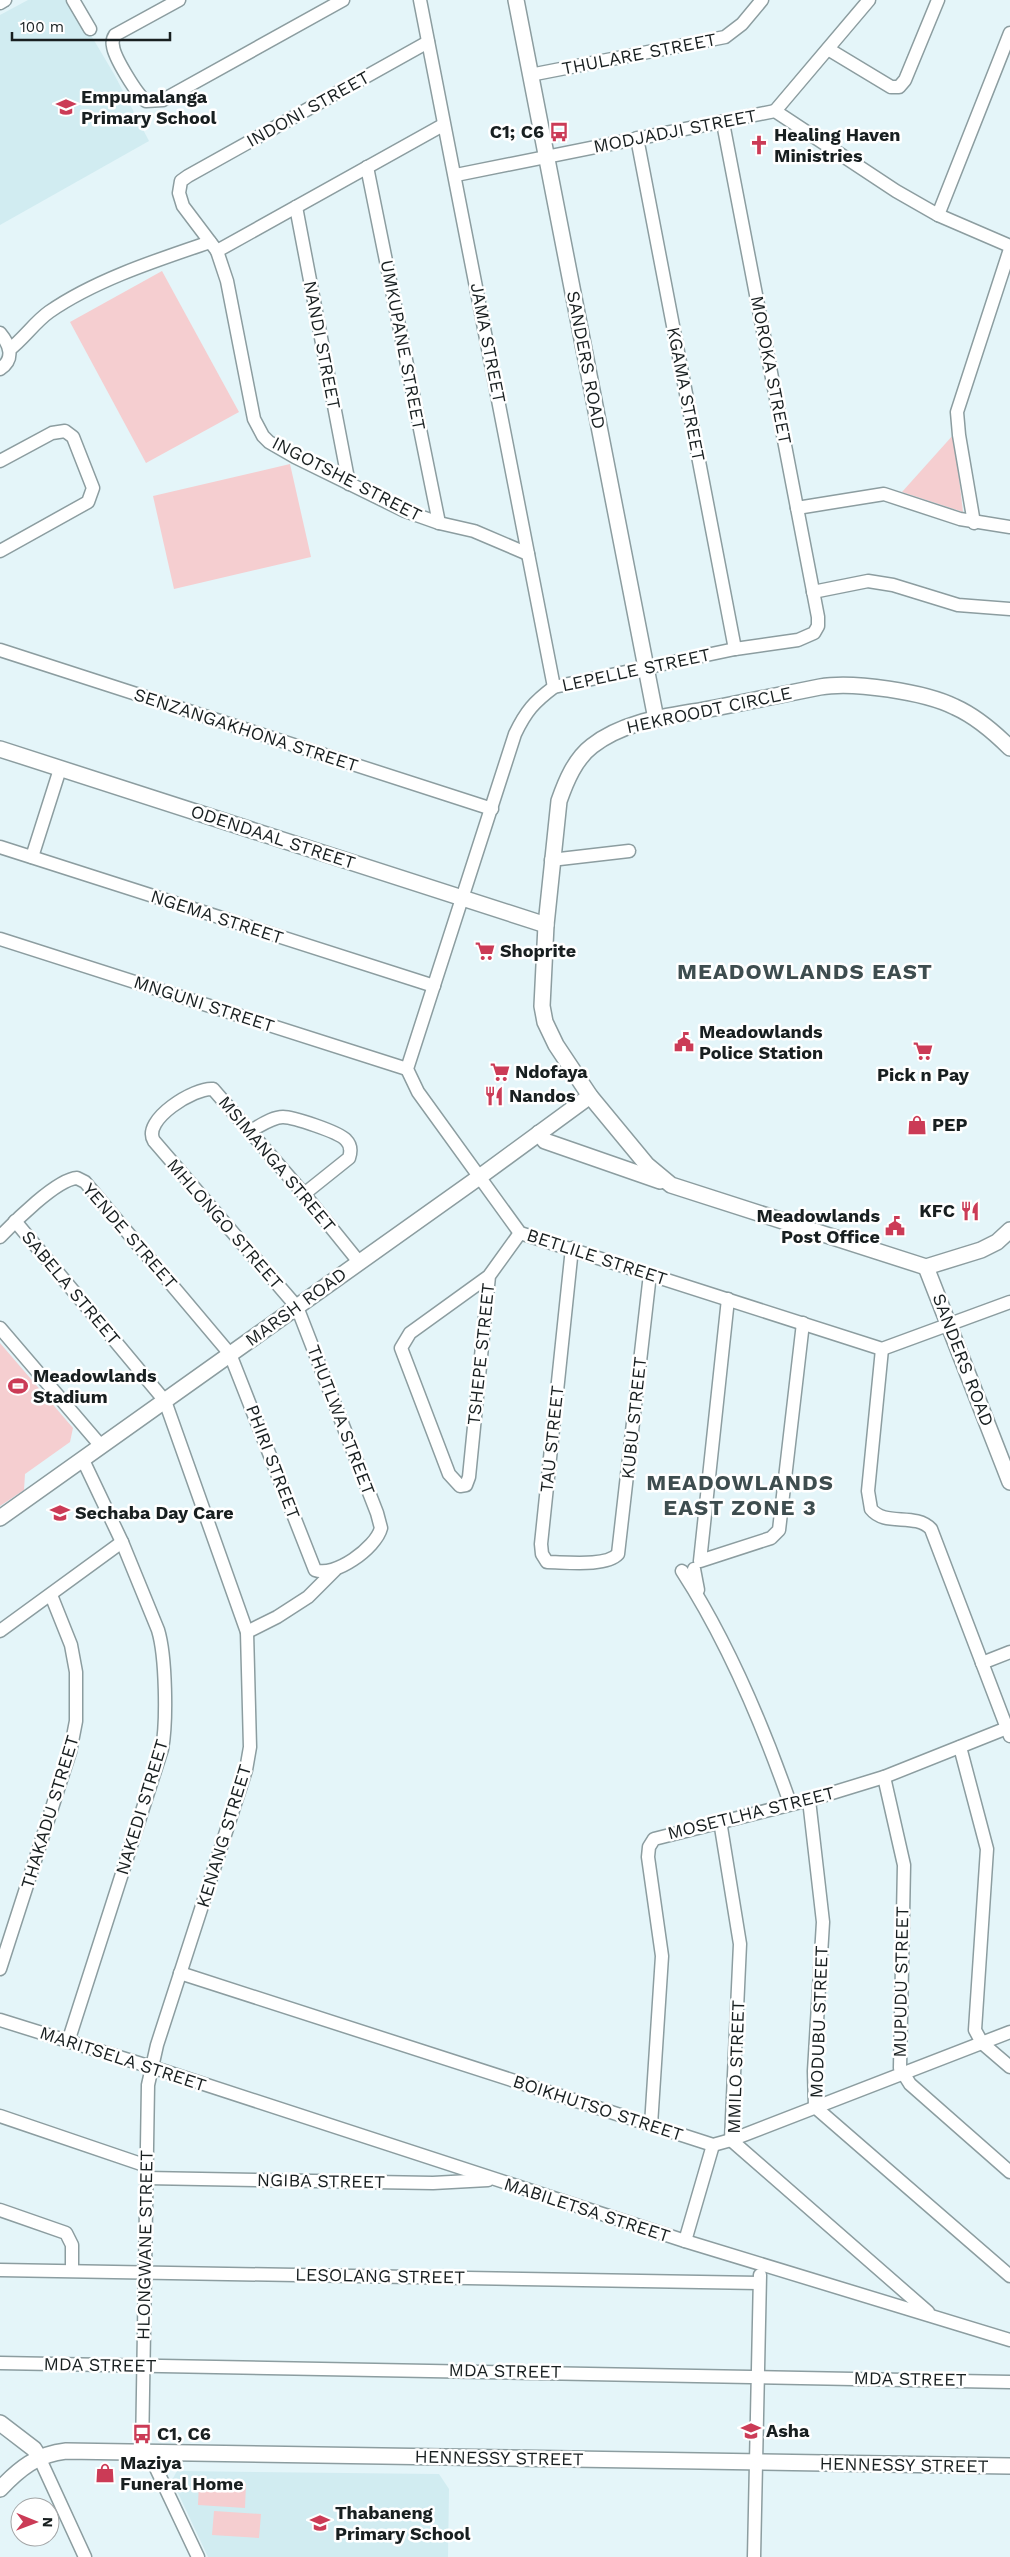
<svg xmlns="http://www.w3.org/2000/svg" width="1010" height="2557" viewBox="0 0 1010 2557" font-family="'Work Sans',sans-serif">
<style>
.built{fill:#d1ecf1}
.green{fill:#f5ced0}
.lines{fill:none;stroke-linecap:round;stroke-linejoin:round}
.minor-casing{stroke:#8c9da0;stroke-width:15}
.tertiary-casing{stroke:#8c9da0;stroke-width:18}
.minor{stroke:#fff;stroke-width:12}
.tertiary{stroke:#fff;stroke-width:15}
.labels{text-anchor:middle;stroke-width:5;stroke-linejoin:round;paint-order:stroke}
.street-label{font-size:18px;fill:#181f20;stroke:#fff}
.poi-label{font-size:18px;font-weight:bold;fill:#181f20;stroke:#fff;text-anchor:start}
.district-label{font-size:22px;font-weight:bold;letter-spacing:1px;fill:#3e4d4f;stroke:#fff}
</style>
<rect width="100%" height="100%" fill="#e4f5f9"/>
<!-- built -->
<g class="built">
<polygon points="28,0 70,0 114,74 149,141 0,225 0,15"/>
<polygon points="177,2471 439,2474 449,2489 448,2557 208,2557 172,2480"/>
</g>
<!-- green -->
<g class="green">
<polygon points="162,271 239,412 146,463 70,322"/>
<polygon points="954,434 963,512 902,492"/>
<polygon points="290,464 311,557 174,589 153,496"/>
<polygon points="0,1343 73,1428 70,1442 25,1474 24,1490 0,1506"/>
<polygon points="199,2481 246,2484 245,2508 198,2505"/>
<polygon points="214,2511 261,2514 259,2538 212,2535"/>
</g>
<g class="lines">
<defs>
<g id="minor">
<polyline points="73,0 90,29"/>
<path d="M 179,0 L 115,35 C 113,38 112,42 113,46 C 114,57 137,95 146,101 L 163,100 L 343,0"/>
<polyline points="420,0 554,687"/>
<polyline points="0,3 5,0"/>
<polyline points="428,42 188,176 181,181 179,193 183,206 217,251 227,281 254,419 263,436 269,442 295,457 405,511 439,523 474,531 528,554"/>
<polyline points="828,49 891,87 899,87 905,80 938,0"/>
<polyline points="530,75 725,37 742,24 762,0"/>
<polyline points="775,111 869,0"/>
<path d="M 723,123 L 818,617 L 818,626 L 814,633 L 798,640 L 735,649 L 554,687 C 534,702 526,711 515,734 L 407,1069 L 418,1092 L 520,1233 L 882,1349 L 1010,1302"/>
<polyline points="637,138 735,649"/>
<polyline points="367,167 439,523"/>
<polyline points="456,175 775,111 896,191 938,215 1010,246"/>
<polyline points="296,207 349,484"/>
<polyline points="938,215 1010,33"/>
<polyline points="217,251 443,125"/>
<path d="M 0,333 C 10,345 15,359 0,369"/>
<path d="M 10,349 C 24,338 35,322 49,312 C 95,280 157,260 210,242"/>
<polyline points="0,461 52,433 65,431 73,437 93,488 88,502 0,551"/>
<polyline points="797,508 884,494 960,519 1010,527"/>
<polyline points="974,523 959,435 957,412 1010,249"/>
<polyline points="813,592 868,581 893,585 958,605 1010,609"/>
<polyline points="0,650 492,809"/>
<polyline points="0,847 434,986"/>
<polyline points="32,857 60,769"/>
<polyline points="551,860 629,851"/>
<polyline points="0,939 407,1069"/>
<path d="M 250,1131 C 260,1126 272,1117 283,1117 C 293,1117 339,1132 346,1140 C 351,1145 351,1152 349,1158 L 304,1194"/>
<polyline points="15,1221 165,1401 247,1632 250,1747 246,1770 157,2045 148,2085 142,2453 154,2464 198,2557"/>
<path d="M 0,1237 C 14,1222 57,1179 77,1178 L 85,1182 L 230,1354 L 315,1570 C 334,1578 376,1548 381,1528 L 377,1513 L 297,1307 L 154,1141 C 141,1120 195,1087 213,1089 L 304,1194 L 359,1262"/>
<path d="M 572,1248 L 541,1544 L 542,1554 L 547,1562 C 565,1562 606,1567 618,1554 L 650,1274"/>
<polyline points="489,1276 410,1333 401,1348 449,1474 460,1486 466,1485 469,1477 489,1276 520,1233"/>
<polyline points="728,1299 700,1561 771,1538 779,1530 803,1323"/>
<polyline points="0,1328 101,1446"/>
<path d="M 882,1349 L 868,1491 L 871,1509 C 885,1527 915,1512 931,1529 L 1010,1736"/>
<polyline points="694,1569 698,1590"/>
<path d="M 682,1571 C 728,1642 762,1723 790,1803"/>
<polyline points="0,1631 122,1542"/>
<polyline points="247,1632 277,1617 308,1597 335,1570"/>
<polyline points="982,1663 1010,1652"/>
<polyline points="960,1747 987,1849 975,2030 982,2043 1010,2067"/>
<polyline points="884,1777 904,1865 900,2068 910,2084 1010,2172"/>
<polyline points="809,1800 823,1922 814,2071 815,2107 1010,2276"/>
<polyline points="720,1821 740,1944 731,2140 928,2312"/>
<polyline points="0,1969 70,1752 76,1721 76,1672 71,1645 51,1595"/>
<polyline points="180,1973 713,2145 731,2140 1010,2032"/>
<polyline points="0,2020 164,2071 685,2241 1010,2340"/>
<path d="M 68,2042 L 162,1749 C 167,1722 166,1656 158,1630 L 122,1542 L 83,1460"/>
<polyline points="0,2116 147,2166"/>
<polyline points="651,2125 662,1956 648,1857 649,1847 654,1839 809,1800 884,1777 1007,1728"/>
<polyline points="146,2178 433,2183 488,2180"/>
<polyline points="0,2210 66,2233 72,2245 72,2270"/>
<polyline points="685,2241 713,2145"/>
<polyline points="0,2270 759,2283"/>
<polyline points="0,2363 1010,2382"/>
<polyline points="39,2457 85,2557"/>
<polyline points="754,2557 760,2275"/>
</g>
<g id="tertiary">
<polyline points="516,0 656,719"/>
<path d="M 1010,748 C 995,733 975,716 955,707 C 925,692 853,681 820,687 C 785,694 750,701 715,708 C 674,716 626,719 592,746 C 575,759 566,781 559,801 L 546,925 L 542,1006 L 545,1022 L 556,1045 L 590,1096 L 647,1165 L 671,1185 L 926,1267 L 981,1250 L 997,1242 L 1010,1230"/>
<polyline points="0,749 546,925"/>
<polyline points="539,1133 545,1141 660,1181"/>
<polyline points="926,1267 1010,1482"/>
<polyline points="0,1518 478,1178 590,1096"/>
<polyline points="0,2423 34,2449 39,2457"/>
<path d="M 0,2489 C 19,2469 37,2454 66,2451 L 1010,2466"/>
</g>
</defs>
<!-- minor casing -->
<use href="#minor" class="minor-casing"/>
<!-- tertiary casing -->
<use href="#tertiary" class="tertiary-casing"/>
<!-- minor -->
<use href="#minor" class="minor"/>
<!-- tertiary -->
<use href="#tertiary" class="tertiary"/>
</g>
<!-- icons -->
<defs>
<symbol id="school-bare" viewBox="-9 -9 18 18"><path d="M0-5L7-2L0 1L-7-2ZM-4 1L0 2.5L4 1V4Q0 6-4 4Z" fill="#cb3b56" stroke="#fff" stroke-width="2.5" paint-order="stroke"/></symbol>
<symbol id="bus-bare" viewBox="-9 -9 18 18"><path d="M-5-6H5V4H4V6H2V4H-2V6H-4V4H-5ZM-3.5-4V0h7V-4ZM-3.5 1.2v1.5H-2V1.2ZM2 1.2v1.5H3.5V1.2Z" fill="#cb3b56" stroke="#fff" stroke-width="2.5" paint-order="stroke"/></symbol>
<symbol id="church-bare" viewBox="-9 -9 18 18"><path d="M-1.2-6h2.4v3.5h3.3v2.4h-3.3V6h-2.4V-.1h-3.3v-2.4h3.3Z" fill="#cb3b56" stroke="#fff" stroke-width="2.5" paint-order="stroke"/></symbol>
<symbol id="supermarket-bare" viewBox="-9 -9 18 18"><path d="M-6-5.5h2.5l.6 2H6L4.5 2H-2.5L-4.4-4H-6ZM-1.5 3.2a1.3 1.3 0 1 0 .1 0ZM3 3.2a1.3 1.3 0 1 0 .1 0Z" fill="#cb3b56" stroke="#fff" stroke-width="2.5" paint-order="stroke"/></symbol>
<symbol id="civic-bare" viewBox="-9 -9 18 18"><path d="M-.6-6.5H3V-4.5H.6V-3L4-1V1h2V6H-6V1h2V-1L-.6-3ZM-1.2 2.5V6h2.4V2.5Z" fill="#cb3b56" stroke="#fff" stroke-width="2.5" paint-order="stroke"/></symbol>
<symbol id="restaurant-bare" viewBox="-9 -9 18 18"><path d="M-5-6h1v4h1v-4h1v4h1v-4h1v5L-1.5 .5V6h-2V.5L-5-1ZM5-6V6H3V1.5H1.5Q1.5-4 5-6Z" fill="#cb3b56" stroke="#fff" stroke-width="2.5" paint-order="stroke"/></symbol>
<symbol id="shop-bare" viewBox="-9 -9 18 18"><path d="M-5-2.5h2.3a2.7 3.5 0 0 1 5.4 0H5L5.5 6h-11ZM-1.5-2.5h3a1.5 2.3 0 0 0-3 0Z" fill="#cb3b56" stroke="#fff" stroke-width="2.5" paint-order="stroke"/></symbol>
<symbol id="stadium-bare" viewBox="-9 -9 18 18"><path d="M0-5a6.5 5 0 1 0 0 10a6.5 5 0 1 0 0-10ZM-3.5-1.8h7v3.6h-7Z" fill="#cb3b56" stroke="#fff" stroke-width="2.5" paint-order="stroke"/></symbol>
</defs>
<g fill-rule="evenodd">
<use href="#school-bare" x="52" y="93" width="28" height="28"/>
<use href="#bus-bare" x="545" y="118" width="28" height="28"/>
<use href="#church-bare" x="745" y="131" width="28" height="28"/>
<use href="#supermarket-bare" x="471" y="937" width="28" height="28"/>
<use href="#civic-bare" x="670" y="1028" width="28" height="28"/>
<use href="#supermarket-bare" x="909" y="1037" width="28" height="28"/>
<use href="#supermarket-bare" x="486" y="1058" width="28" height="28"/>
<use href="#restaurant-bare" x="480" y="1082" width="28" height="28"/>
<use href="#shop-bare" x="903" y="1111" width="28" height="28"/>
<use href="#restaurant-bare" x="956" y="1197" width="28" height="28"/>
<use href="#civic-bare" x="881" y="1212" width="28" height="28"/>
<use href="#stadium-bare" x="4" y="1372" width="28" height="28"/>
<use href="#school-bare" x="46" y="1499" width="28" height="28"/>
<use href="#school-bare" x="737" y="2417" width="28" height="28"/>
<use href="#bus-bare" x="128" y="2420" width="28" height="28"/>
<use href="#shop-bare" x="91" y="2459" width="28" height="28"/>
<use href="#school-bare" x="306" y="2509" width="28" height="28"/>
</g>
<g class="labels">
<!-- street labels -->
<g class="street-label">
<text transform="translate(639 54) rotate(-11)" y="6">THULARE STREET</text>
<text transform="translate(308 109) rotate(-29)" y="6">INDONI STREET</text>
<text transform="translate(675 131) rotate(-11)" y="6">MODJADJI STREET</text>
<text transform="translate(488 343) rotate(79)" y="6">JAMA STREET</text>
<text transform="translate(322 345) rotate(79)" y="6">NANDI STREET</text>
<text transform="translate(403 345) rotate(79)" y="6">UMKUPANE STREET</text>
<text transform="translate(586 360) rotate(79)" y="6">SANDERS ROAD</text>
<text transform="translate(771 370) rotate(79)" y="6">MOROKA STREET</text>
<text transform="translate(686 394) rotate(79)" y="6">KGAMA STREET</text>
<text transform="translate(347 479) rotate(27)" y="6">INGOTSHE STREET</text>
<text transform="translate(636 670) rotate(-12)" y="6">LEPELLE STREET</text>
<text transform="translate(709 710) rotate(-12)" y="6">HEKROODT CIRCLE</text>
<text transform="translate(246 730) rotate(18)" y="6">SENZANGAKHONA STREET</text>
<text transform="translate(273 837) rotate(18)" y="6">ODENDAAL STREET</text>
<text transform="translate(217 917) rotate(18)" y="6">NGEMA STREET</text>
<text transform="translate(204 1004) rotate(18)" y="6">MNGUNI STREET</text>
<text transform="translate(277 1164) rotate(50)" y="6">MSIMANGA STREET</text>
<text transform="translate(225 1224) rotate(49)" y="6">MHLONGO STREET</text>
<text transform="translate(130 1236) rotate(49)" y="6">YENDE STREET</text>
<text transform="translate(597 1257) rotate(18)" y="6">BETLILE STREET</text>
<text transform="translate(71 1288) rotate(50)" y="6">SABELA STREET</text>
<text transform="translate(296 1307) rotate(-36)" y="6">MARSH ROAD</text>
<text transform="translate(481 1354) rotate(-84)" y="6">TSHEPE STREET</text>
<text transform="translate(963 1360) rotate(69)" y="6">SANDERS ROAD</text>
<text transform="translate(634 1418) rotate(-84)" y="6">KUBU STREET</text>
<text transform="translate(341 1420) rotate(69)" y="6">THUTLWA STREET</text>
<text transform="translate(552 1439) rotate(-84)" y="6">TAU STREET</text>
<text transform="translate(273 1462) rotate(69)" y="6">PHIRI STREET</text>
<text transform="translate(142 1807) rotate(-73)" y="6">NAKEDI STREET</text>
<text transform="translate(50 1812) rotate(-73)" y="6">THAKADU STREET</text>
<text transform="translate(751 1813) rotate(-14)" y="6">MOSETLHA STREET</text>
<text transform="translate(224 1836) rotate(-73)" y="6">KENANG STREET</text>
<text transform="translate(901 1982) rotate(-89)" y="6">MUPUDU STREET</text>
<text transform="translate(819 2022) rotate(-88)" y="6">MODUBU STREET</text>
<text transform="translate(123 2059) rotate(18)" y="6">MARITSELA STREET</text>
<text transform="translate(736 2067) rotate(-88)" y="6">MMILO STREET</text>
<text transform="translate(598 2108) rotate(18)" y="6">BOIKHUTSO STREET</text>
<text transform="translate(321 2181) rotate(1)" y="6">NGIBA STREET</text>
<text transform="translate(587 2210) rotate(18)" y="6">MABILETSA STREET</text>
<text transform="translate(145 2245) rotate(-89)" y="6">HLONGWANE STREET</text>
<text transform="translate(380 2276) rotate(1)" y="6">LESOLANG STREET</text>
<text transform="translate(100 2365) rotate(1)" y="6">MDA STREET</text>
<text transform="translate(505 2371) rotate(1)" y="6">MDA STREET</text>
<text transform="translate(910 2379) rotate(1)" y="6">MDA STREET</text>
<text transform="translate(499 2458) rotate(1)" y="6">HENNESSY STREET</text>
<text transform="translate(904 2465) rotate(1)" y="6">HENNESSY STREET</text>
</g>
<!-- poi labels -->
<g class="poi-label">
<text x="81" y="103">Empumalanga<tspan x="81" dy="21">Primary School</tspan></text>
<text x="544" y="138" text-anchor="end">C1; C6</text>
<text x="774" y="141">Healing Haven<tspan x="774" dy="21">Ministries</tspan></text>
<text x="500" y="957">Shoprite</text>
<text x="699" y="1038">Meadowlands<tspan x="699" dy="21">Police Station</tspan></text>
<text x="515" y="1078">Ndofaya</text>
<text x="923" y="1081" text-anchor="middle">Pick n Pay</text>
<text x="509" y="1102">Nandos</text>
<text x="932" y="1131">PEP</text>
<text x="955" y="1217" text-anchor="end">KFC</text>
<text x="880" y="1222" text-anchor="end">Meadowlands<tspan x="880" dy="21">Post Office</tspan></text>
<text x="33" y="1382">Meadowlands<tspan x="33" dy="21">Stadium</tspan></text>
<text x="75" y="1519">Sechaba Day Care</text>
<text x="766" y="2437">Asha</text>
<text x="157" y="2440">C1, C6</text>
<text x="120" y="2469">Maziya<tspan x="120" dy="21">Funeral Home</tspan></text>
<text x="335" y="2519">Thabaneng<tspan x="335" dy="21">Primary School</tspan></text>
</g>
<!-- district labels -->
<g class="district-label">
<text x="805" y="979">MEADOWLANDS EAST</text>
<text x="740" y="1490">MEADOWLANDS<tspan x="740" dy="25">EAST ZONE 3</tspan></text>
</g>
</g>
<!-- north arrow -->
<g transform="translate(35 2522) rotate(91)"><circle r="24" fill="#ffffff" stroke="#a3a5a6"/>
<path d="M0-4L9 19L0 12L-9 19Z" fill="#cb3b56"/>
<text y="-8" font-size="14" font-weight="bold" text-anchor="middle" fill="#181f20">N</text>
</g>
<!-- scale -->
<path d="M12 32v8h158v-8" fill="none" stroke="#181f20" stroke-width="2.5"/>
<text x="20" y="32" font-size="15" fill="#181f20" stroke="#ffffff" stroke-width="4" paint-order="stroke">100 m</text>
</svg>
